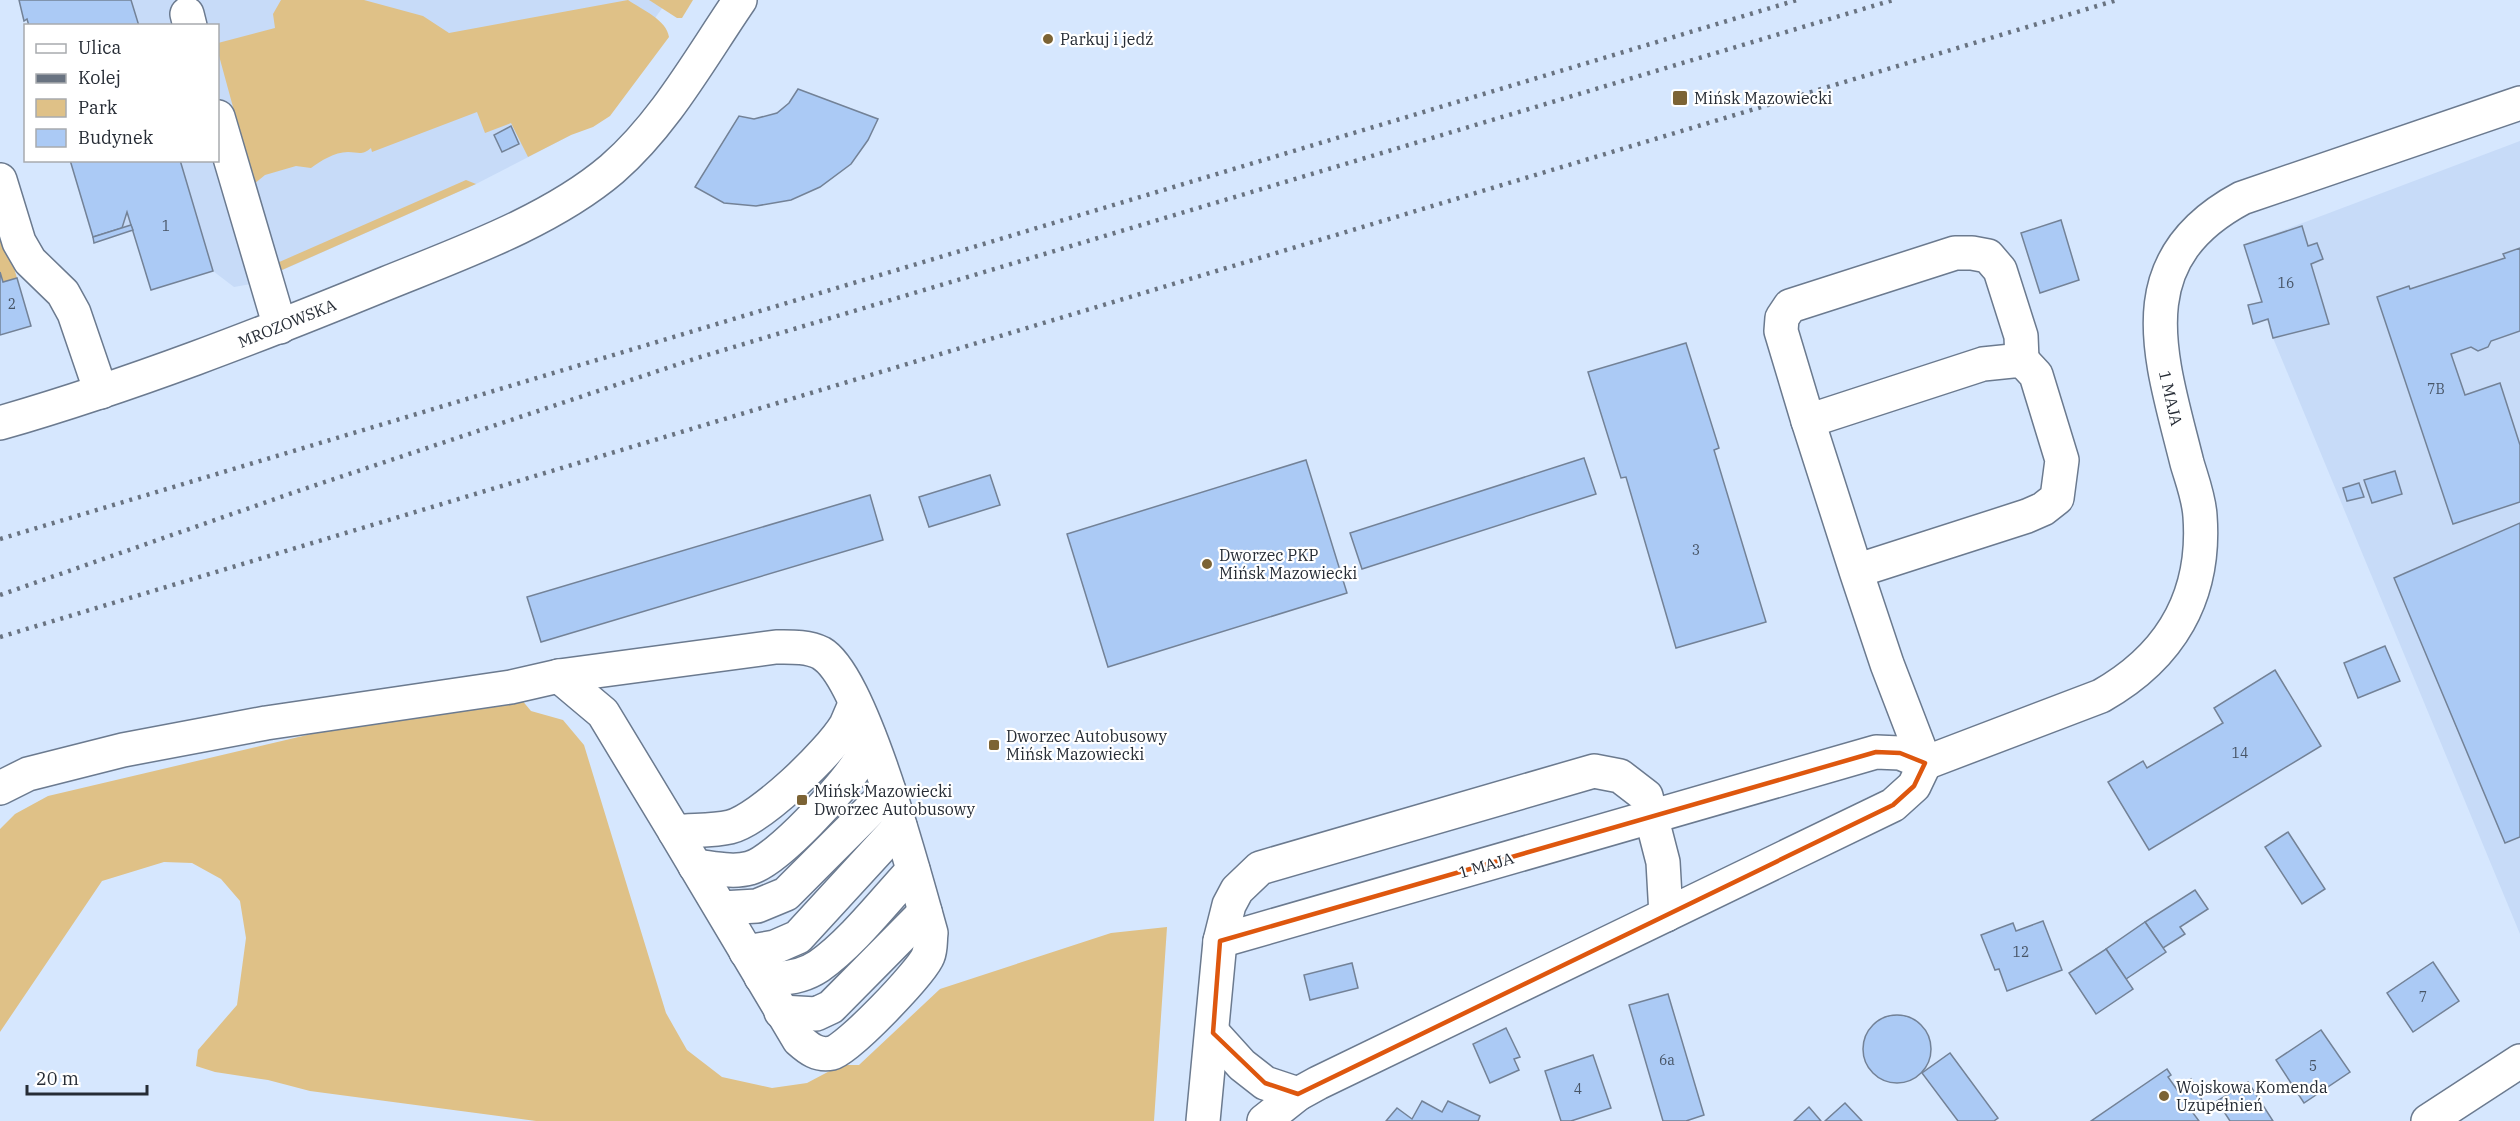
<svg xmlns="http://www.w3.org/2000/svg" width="2520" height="1121" viewBox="0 0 2520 1121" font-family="'IBM Plex Serif',serif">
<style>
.built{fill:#c7dbf8}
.green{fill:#dfc187}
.building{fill:#abcaf5;stroke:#738297;stroke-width:1.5}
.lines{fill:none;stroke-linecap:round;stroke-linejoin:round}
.minor-casing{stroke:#6b7a8f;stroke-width:36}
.minor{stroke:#fff;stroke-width:33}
.rail{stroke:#697381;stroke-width:4.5;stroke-dasharray:3 6;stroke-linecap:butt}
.marked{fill:none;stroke:#de570e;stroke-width:4.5;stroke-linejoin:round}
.poi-dot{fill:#7c6334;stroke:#fff;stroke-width:2}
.labels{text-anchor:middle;stroke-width:4.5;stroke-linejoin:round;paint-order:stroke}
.number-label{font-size:14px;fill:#475465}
.poi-label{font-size:16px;fill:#262c35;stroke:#fff;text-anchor:start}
.street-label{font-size:16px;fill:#262c35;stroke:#fff}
</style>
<rect width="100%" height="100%" fill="#d6e7fe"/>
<!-- built -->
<g class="built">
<polygon points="19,0 668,0 571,135 476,184 251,284 234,287 213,271 151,290 133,230 94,243 70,161 218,160 218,26 29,25 27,20 24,21"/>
<polygon points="2520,141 2520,934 2273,338 2268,320 2253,324 2248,305 2261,301 2244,245"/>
</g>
<!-- green -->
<g class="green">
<path d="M 281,0 L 364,0 L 423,16 L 449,33 L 628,0 C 641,9 667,20 669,37 L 610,116 L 593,127 L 571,135 L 528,157 L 511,123 L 485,133 L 477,112 L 372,152 L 371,148 C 362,156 358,152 348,152 C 334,152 321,161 311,168 L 296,166 L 265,175 L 254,184 L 218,52 L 218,43 L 275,28 L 273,14 Z"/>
<polygon points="649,0 693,0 682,18 677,18"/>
<polygon points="466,180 476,184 282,270 277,263"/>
<polygon points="0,221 17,278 3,282 0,272"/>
<polygon points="511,687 531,711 563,720 584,745 666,1013 687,1050 722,1077 772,1088 807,1083 841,1065 859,1065 940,989 1111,933 1167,927 1154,1121 536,1121 310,1091 268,1080 215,1072 196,1066 198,1050 237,1005 246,938 240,901 221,879 192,863 164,862 102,881 0,1032 0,829 15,814 48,796"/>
</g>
<!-- building -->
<g class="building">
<polygon points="19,0 131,0 139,26 29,26 27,19 24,21"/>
<polygon points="798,89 878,119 868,140 851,164 820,187 791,200 756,206 724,203 695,187 739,116 754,119 777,113 789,103"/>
<polygon points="511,126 519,144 502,152 494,135"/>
<polygon points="70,160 180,160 213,271 151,290 127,212 122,228 93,237"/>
<polygon points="2061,220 2079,280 2040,293 2021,233"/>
<polygon points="131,225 133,230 94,243 93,237"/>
<polygon points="2302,226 2308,246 2317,243 2323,259 2311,264 2329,324 2273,338 2268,319 2253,324 2248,305 2262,302 2244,245"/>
<polygon points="2520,248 2520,331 2491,341 2488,347 2478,351 2471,347 2451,354 2465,395 2500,383 2520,445 2520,502 2453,524 2377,297 2409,286 2410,289 2505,258 2503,254"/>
<polygon points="0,272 3,282 17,278 31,326 0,335"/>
<polygon points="1686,343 1719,448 1714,450 1766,622 1676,648 1626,477 1621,478 1588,372"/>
<polygon points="1584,458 1596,494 1362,569 1350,533"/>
<polygon points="1306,460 1347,593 1108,667 1067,534"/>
<polygon points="2395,471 2402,494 2372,503 2364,480"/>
<polygon points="990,475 1000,505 929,527 919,497"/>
<polygon points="2359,483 2364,497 2347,501 2343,488"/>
<polygon points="870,495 883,540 541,642 527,597"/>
<polygon points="2520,523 2520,837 2505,843 2394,578"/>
<polygon points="2385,646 2400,681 2358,698 2344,663"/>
<polygon points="2275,670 2321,746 2149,850 2108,782 2143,761 2147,768 2223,723 2214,708"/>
<polygon points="2288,832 2325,889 2302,904 2265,847"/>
<polygon points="2195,890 2208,909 2180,927 2185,934 2163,948 2145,922"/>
<polygon points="2043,921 2062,970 2007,991 1999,969 1995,970 1981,935 2013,923 2016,931"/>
<polygon points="2145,922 2166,952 2126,979 2106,949"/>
<polygon points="2106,949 2133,989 2096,1014 2069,973"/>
<polygon points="2433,962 2459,1001 2413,1032 2387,993"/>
<polygon points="1352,963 1358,988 1310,1000 1304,975"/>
<polygon points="1668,994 1704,1115 1686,1121 1663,1121 1629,1005"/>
<circle cx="1897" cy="1049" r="34"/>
<polygon points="1506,1028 1520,1057 1514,1059 1519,1070 1490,1083 1473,1044"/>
<polygon points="2321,1030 2350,1072 2304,1103 2276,1060"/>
<polygon points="1950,1053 1998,1118 1994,1121 1958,1121 1922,1073"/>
<polygon points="1593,1055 1611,1108 1571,1121 1561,1121 1545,1071"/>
<polygon points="2167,1069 2171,1075 2168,1077 2178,1091 2191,1079 2194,1084 2192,1085 2204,1103 2206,1101 2209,1105 2193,1113 2199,1121 2091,1121"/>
<polygon points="2248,1082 2273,1121 2230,1121 2217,1101"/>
<polygon points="1422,1101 1442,1112 1448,1101 1480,1116 1478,1121 1386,1121 1397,1108 1412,1119"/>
<polygon points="1845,1103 1862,1121 1825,1121"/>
<polygon points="1809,1107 1821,1121 1794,1121"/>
</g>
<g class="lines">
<defs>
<g id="minor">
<polyline points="187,14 190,26"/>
<polyline points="218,117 280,327"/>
<polyline points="0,180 19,242 30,261 63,293 74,313 101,392"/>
<polyline points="1808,421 1781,331 1782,318 1790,306 1955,253 1972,253 1988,256 2000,270 2021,336 2022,360"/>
<path d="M 0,423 C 132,385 260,335 387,283 C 461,253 551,221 612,169 C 665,123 701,57 740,0"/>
<polyline points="1856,571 1808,421 1983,364 2022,360 2036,375 2062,460 2057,498 2043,509 2027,516 1856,571 1887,664 1925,763"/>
<path d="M 559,676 L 603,713 L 675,832 C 692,830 713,831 730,827 C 761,819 829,753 846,725 C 849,718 852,711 855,704"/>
<path d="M 0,788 L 28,774 L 123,750 L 266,723 L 511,687 L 559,676 L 776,647 C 790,647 807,646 821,653 C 863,677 916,880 931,933 C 930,940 931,949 928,956 C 922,972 847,1050 832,1053 C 818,1056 809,1049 799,1040 L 675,832"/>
<path d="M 695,866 C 713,868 733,873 750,868 C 777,861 844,787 859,762 C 863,754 866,745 869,736"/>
<polyline points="722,908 757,906 786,894 889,791"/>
<path d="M 1220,941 L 1876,752 L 1900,753 L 1925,763 L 2101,696 C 2170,657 2206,597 2200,516 C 2199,498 2192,480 2187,463 C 2161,358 2124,261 2242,198 L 2520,103"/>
<polyline points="746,952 775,947 798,937 900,826"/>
<path d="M 761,977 C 781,980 801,978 819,966 C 852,943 885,900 913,870"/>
<polyline points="781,1012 816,1014 831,1007 925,912"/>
<polyline points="1213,1033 1242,1065 1265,1083 1298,1094"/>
<polyline points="1203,1121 1220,941 1229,905 1237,890 1260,868 1594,771 1620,776 1646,796 1663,862 1666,915"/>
<polyline points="1264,1121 1298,1094 1318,1083 1893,805 1914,786 1925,763"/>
<polyline points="2428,1121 2520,1061"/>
</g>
</defs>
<!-- minor casing -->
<use href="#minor" class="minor-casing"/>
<!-- minor -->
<use href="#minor" class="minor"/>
<!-- rail -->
<g class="rail">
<polyline points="0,539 1797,0"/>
<polyline points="0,595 301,490 697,358 1893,0"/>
<polyline points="0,637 2117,0"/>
</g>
</g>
<!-- marked area -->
<path class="marked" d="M 1876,752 L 1900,753 L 1925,763 L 1914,786 L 1893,805 L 1298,1094 L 1265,1083 L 1213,1033 L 1220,941 Z"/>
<!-- markers -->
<g class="poi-dot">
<circle cx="1048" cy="39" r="6"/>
<rect x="1672" y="90" width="16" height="16" rx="3"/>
<circle cx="1207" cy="564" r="6"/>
<rect x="988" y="739" width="12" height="12" rx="3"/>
<rect x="796" y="794" width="12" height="12" rx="3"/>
<circle cx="2164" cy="1096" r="6"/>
</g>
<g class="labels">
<!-- number labels -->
<g class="number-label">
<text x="166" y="231">1</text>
<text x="2286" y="288">16</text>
<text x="12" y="309">2</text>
<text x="2436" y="394">7B</text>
<text x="1696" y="555">3</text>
<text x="2240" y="758">14</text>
<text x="2021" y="957">12</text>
<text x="2423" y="1002">7</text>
<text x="1667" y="1065">6a</text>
<text x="2313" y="1071">5</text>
<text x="1578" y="1094">4</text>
</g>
<!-- poi labels -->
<g class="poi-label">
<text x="1060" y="45">Parkuj i jedź</text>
<text x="1694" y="104">Mińsk Mazowiecki</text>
<text x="1219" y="561">Dworzec PKP<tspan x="1219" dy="18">Mińsk Mazowiecki</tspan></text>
<text x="1006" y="742">Dworzec Autobusowy<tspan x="1006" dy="18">Mińsk Mazowiecki</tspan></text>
<text x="814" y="797">Mińsk Mazowiecki<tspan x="814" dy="18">Dworzec Autobusowy</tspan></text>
<text x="2176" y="1093">Wojskowa Komenda<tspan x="2176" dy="18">Uzupełnień</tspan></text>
</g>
<!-- street labels -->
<g class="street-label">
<text transform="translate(287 323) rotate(-22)" y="6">MROZOWSKA</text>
<text transform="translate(2171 398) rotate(77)" y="6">1 MAJA</text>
<text transform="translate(1486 865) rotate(-16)" y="6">1 MAJA</text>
</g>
</g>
<!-- legend -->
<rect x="24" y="24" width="195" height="138" fill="#ffffff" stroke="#a8abae" stroke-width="1.5"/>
<rect x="36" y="44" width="30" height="9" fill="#ffffff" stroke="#a8abae" stroke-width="1.5"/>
<text x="78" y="54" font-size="18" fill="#262c35">Ulica</text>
<rect x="36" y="74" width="30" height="9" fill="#697381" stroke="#a8abae" stroke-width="1.5"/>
<text x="78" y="84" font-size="18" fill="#262c35">Kolej</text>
<rect x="36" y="99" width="30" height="18" fill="#dfc187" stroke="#a8abae" stroke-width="1.5"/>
<text x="78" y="114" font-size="18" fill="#262c35">Park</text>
<rect x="36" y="129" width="30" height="18" fill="#abcaf5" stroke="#a8abae" stroke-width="1.5"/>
<text x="78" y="144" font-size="18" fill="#262c35">Budynek</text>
<!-- scale -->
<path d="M27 1085v9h120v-9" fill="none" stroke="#262c35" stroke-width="3"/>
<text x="36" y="1085" font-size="18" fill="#262c35" stroke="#ffffff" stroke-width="4.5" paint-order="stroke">20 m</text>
</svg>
